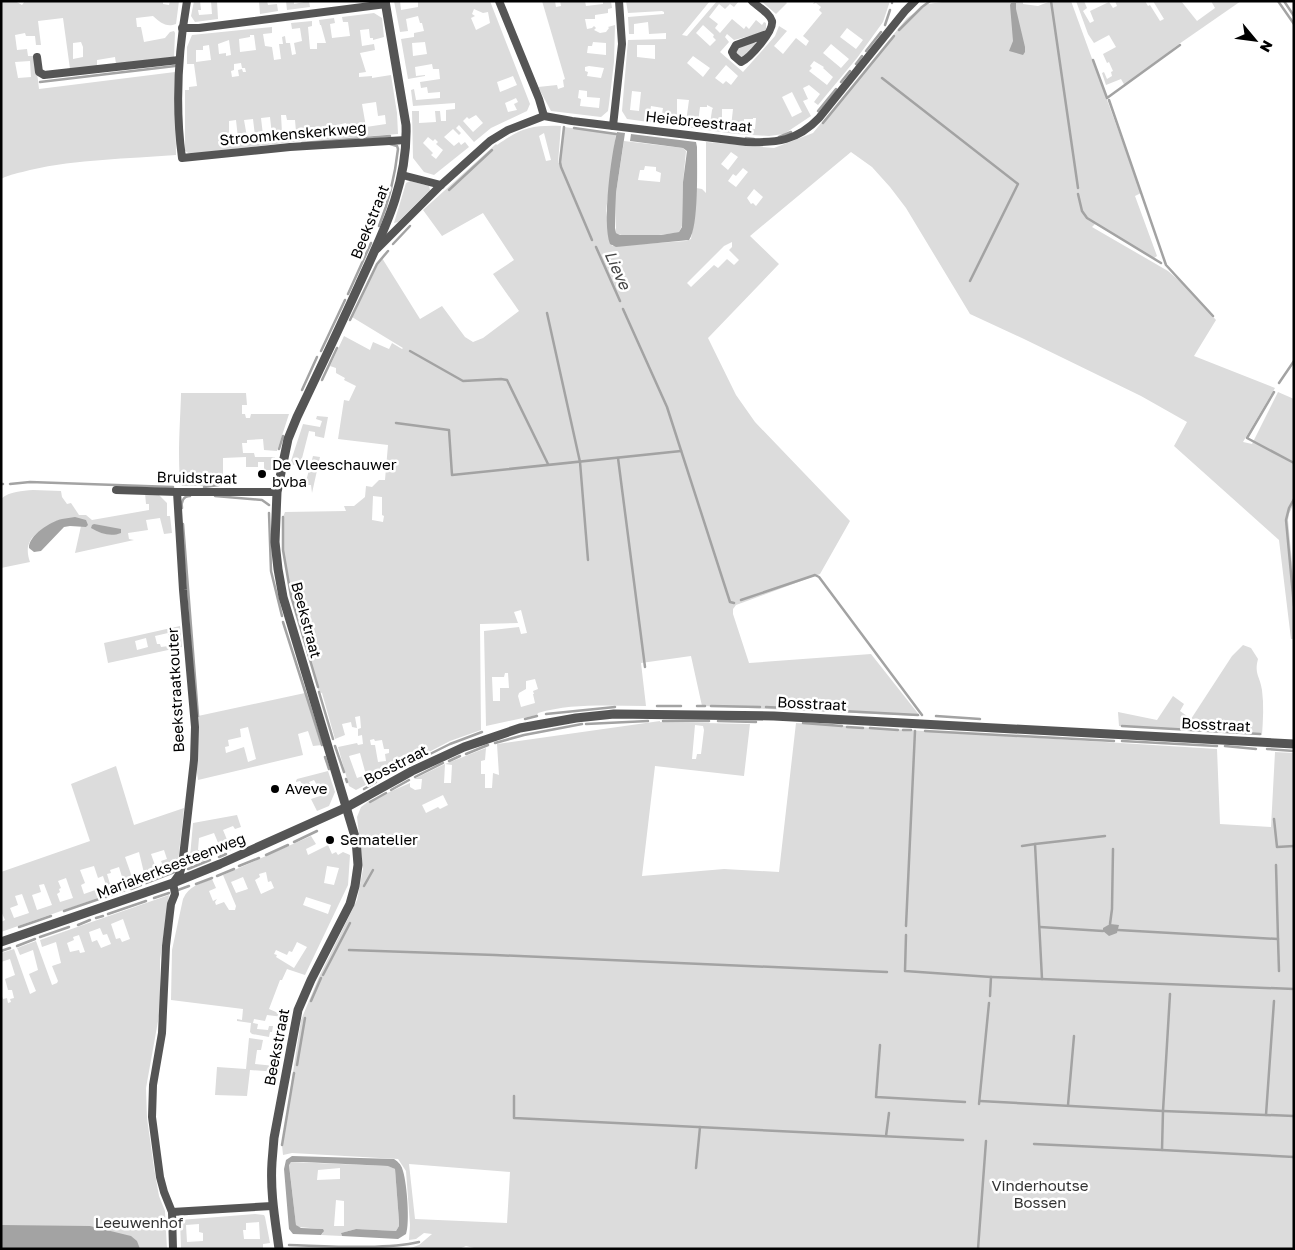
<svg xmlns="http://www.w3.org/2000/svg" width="1295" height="1250" viewBox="0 0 1295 1250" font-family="'Golos Text',sans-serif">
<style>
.green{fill:#dcdcdc;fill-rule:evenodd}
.water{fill:#a3a3a3}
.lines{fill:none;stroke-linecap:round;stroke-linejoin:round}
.stream{stroke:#a3a3a3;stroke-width:2.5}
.minor{stroke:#555;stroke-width:8}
.tertiary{stroke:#555;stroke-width:9}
.poi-dot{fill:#000;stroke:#fff;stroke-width:2}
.labels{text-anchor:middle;stroke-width:5;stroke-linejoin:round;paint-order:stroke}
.street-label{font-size:15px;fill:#000;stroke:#fff}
.poi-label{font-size:15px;fill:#000;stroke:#fff;text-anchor:start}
.park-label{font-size:15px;fill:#333;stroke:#fff}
.water-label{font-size:16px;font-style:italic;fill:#444;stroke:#fff}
</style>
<rect width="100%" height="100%" fill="#fff"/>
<!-- green -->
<g class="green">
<path d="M 1,1 L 15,1 L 22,5 L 25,1 L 163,1 L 163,4 L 169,5 L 170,1 L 179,1 L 176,24 C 166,28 160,22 153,16 L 136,18 L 137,27 L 141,27 L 144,42 L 165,38 L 170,32 L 174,31 L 175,33 L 174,57 L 116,64 L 115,57 L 97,60 L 97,66 L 70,69 L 63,18 L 38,21 L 41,45 L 36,45 L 35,36 L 26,36 L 25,33 L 15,35 L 17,50 L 27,49 L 28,56 L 35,56 L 39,89 L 175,72 L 176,155 C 127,159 78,159 30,170 C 20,173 10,174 1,179 ZM 81,42 L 83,47 L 83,57 L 73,59 L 73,43 ZM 30,61 L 31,77 L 18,78 L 15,62 Z"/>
<polygon points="194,1 200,1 201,10 198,10 199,15 212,14 211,1 217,1 218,19 195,22 191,16"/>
<polygon points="259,1 267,1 268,5 277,4 278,11 260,14"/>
<polygon points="286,1 294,1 294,4 309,1 310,7 287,10"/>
<path d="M 394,1 L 400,1 L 401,10 L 418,7 L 418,1 L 490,1 L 530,104 L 527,111 L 491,128 L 474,142 L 459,125 L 456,128 L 461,133 L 459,135 L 453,129 L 444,137 L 454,146 L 459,142 L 461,145 L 465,142 L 469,147 L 434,175 L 424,172 L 413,158 L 412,111 L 419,111 L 419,123 L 436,122 L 435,111 L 440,111 L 441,121 L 446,121 L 446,110 L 455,109 L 455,103 L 413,106 L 411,90 L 414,89 L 416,100 L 440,98 L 440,92 L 428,93 L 427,87 L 421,88 L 420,82 L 440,79 L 439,69 L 433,69 L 432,64 L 415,67 L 416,76 L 425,75 L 425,76 L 408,79 L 401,39 L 414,37 L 414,33 L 424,31 L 422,23 L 420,23 L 418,16 L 406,19 L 408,31 L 400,32 ZM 474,9 L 483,13 L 488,12 L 490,23 L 476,30 L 471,18 L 475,16 L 472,14 ZM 425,42 L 427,54 L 413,56 L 412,43 ZM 513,76 L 517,85 L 500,92 L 497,82 ZM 516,98 L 518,102 L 514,104 L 517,110 L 508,112 L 505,103 ZM 476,115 L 483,123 L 473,132 L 463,121 L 467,117 L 469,119 ZM 428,137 L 433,141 L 435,139 L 438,142 L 436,144 L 443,150 L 436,159 L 431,155 L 433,153 L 423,143 Z"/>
<path d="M 542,1 L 555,1 L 556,7 L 561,6 L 560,1 L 585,1 L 586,6 L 603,4 L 603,1 L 611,1 L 612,8 L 608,9 L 608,13 L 595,15 L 595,19 L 585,19 L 587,29 L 592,28 L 594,26 L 596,28 L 594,30 L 600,33 L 606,32 L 609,28 L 608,27 L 615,25 L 614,62 L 609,104 L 608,111 L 601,117 L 551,111 L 538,87 L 557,85 L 558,89 L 564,87 L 563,80 L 565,79 ZM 593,42 L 606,43 L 606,55 L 587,53 L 588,46 L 592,46 ZM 589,66 L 604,68 L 601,78 L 587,76 L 588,72 L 585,71 L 585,67 ZM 579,90 L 587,91 L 587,97 L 600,98 L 599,108 L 580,106 L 581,99 L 578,98 Z"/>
<path d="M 626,1 L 710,1 L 682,35 L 687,36 L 717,1 L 739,1 L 734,7 L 730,4 L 725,9 L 719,4 L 709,17 L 718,24 L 715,28 L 720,33 L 732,19 L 744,29 L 746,26 L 749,29 L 756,20 L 762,25 L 764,22 L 766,23 L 766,29 L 761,33 L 734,40 L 727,34 L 725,37 L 729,42 L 720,52 L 743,72 L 775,36 L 779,26 L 787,31 L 774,46 L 783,54 L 796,38 L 806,46 L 809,41 L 803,36 L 822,13 L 819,10 L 821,7 L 816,3 L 813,4 L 815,1 L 890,1 L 883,22 L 857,58 L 818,105 L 814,102 L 820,94 L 809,85 L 803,88 L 808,99 L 803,101 L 811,116 L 784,134 L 769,136 L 736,134 L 627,119 L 622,111 L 628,40 L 666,39 L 666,33 L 649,34 L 648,22 L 634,24 L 634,34 L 629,34 L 628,17 L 664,14 L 664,12 L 662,11 L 628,13 ZM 703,25 L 714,35 L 713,37 L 716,40 L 710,46 L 696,33 ZM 847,28 L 863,40 L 856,49 L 840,37 ZM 831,44 L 849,59 L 841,68 L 823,53 ZM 637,45 L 655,45 L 655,59 L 637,57 ZM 693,56 L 710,68 L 703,77 L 687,63 ZM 814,61 L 824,67 L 823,68 L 833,77 L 827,85 L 809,71 L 812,68 L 810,66 ZM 726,65 L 738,76 L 731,85 L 726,81 L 723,84 L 715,78 ZM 632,91 L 641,92 L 639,111 L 630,110 ZM 792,92 L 802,112 L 792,117 L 782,97 ZM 677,99 L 689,100 L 686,122 L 677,122 ZM 707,105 L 713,108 L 712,110 L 710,124 L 698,123 L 700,107 L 707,107 ZM 651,106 L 663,108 L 661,119 L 649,117 ZM 722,109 L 733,109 L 731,127 L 722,126 ZM 753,118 L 756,118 L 755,129 L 743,128 L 744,119 L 753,119 Z"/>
<polygon points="761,1 785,1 787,3 776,14"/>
<path d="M 949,1 L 1023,2 L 1023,4 L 1038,6 L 1051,1 L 1071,1 L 1141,193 L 1135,196 L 1157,256 L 1154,258 L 1095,224 L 1092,227 L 1168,271 L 1182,283 L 1216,320 L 1194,356 L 1275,388 L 1243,442 L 1252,444 L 1278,392 L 1294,399 L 1294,503 L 1289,514 L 1288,520 L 1294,584 L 1294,639 L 1291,639 L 1279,540 L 1174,446 L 1187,422 L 1141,396 L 1024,339 L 970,314 L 906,208 L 890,187 L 872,167 L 851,152 L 750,236 L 779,264 L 708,338 L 736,395 L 755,422 L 850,521 L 820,574 L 736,605 L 733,609 L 733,614 L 749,663 L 871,654 L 920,716 L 702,706 L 691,656 L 641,663 L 646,706 C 610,706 572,703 538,713 L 537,715 L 486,726 L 484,631 L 519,627 L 521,634 L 527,633 L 521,610 L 514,612 L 518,623 L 480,624 L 481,730 L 450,741 L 356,790 L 349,786 L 338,747 L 357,743 L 358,745 L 363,744 L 362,735 L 358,736 L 358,729 L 361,728 L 360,716 L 355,717 L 357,728 L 352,727 L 351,722 L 342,724 L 345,735 L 335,739 L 322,693 L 319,692 L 291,596 L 286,571 L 283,550 L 283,517 L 285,512 L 346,511 L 344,506 L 354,506 L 365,497 L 366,486 L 372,487 L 379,480 L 385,480 L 388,445 L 338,439 L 344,400 L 349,401 L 356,386 L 344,380 L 345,378 L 336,373 L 336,368 L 330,366 L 344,336 L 370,350 L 373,342 L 389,349 L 392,343 L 402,349 L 403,348 L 352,317 L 377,264 L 382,258 L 420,319 L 442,306 L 465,337 L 473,342 L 483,338 L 519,311 L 493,274 L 514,260 L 483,213 L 442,236 L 423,210 L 496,144 L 497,145 C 521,128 532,125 561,126 L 558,163 L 560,162 L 564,127 L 616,134 L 606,211 L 612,246 L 686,241 L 691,239 L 694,218 L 696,188 L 702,189 L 706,193 L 706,142 L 774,148 L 813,133 L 907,18 L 928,4 ZM 544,133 L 551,160 L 546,161 L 539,136 ZM 731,152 L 738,157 L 728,170 L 721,164 ZM 743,168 L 748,172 L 736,187 L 728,181 L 733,174 L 736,176 ZM 754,189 L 763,197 L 756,206 L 753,203 L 751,204 L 747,198 ZM 732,242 L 732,247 L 729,250 L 739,260 L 734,265 L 727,259 L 718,268 L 714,265 L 691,287 L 687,283 L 724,246 ZM 373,496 L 382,497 L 382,515 L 384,516 L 383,522 L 372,520 ZM 505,673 L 508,673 L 509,688 L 500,688 L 500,701 L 493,701 L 492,677 L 504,677 ZM 535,679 L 538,689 L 533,691 L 534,694 L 533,694 L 535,703 L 521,707 L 518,696 L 519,693 L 526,689 L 526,681 ZM 374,739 L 375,741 L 382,740 L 384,749 L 389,749 L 389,753 L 385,754 L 386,761 L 378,762 L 375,745 L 371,745 L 370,740 ZM 360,753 L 366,775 L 357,778 L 349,756 Z"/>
<polygon points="1076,1 1084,1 1087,8 1083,11 1090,23 1094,21 1090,11 1109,2 1113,8 1117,6 1115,1 1145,1 1148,6 1150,5 1160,21 1164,19 1153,1 1181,1 1197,21 1215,8 1211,1 1241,1 1179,44 1125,86 1121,79 1106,85 1102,73 1104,72 1107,79 1112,76 1111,72 1113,71 1109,62 1107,63 1103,54 1116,47 1109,35 1094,43 1088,34"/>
<path d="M 374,13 L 382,18 L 384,37 L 373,40 L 373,38 L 370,38 L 369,29 L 360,30 L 362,46 L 374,44 L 375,50 L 360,53 L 366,72 L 359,73 L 359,77 L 372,76 L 372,78 L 391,75 L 397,113 L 398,134 L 319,140 L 318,137 L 307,138 L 307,140 L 301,141 L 190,154 L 185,151 L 185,90 L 189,90 L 189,87 L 197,86 L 194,64 L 187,64 L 187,47 L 192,35 L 272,27 L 272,33 L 263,34 L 265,46 L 272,47 L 274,60 L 281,59 L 279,44 L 283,44 L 282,37 L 285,36 L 286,43 L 290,43 L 292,55 L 296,54 L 294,43 L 302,41 L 300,28 L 292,29 L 291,23 L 312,21 L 312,26 L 308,27 L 310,49 L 317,49 L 317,43 L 326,43 L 321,25 L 320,25 L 319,20 L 334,18 L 335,23 L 330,24 L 332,38 L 350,36 L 348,22 L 343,22 L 342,17 ZM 250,35 L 254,35 L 256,50 L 240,52 L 239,39 L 250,37 ZM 229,40 L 231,55 L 226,56 L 226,53 L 219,54 L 218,44 ZM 209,45 L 211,60 L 196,62 L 196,50 L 203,50 L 203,46 ZM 241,63 L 242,68 L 245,68 L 246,72 L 243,72 L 242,69 L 238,70 L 239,76 L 232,77 L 231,71 L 234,70 L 234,64 ZM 376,102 L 378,116 L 385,115 L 386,124 L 366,127 L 362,104 ZM 281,115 L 286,115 L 287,120 L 295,120 L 296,132 L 282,133 ZM 270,117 L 272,135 L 263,135 L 261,118 ZM 253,119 L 255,136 L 247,137 L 244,120 ZM 236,120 L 238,138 L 229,139 L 229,121 ZM 346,123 L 348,127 L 356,126 L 357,130 L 339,132 L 337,125 Z"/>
<polygon points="754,42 756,44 746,56 742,58 736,54 738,48"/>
<path d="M 624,141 L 683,148 L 686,151 L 683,182 L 682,226 L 679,232 C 668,235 625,239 616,233 L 616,193 ZM 645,166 L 656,167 L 656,171 L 661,173 L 660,182 L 638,180 L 640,170 L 644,170 Z"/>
<polygon points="410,181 429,186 430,190 398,222 394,223 406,183"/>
<path d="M 181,393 L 246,393 L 247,405 L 242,405 L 242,414 L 245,414 L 246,418 L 250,418 L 251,414 L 289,414 L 277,451 L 264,450 L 263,439 L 247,440 L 247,443 L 242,443 L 243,453 L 254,453 L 255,457 L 275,457 L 272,470 L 264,470 L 264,462 L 258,462 L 258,467 L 246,467 L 246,457 L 223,458 L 223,484 L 201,486 L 182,486 C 176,474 181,410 181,393 ZM 183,474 L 202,474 L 203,481 L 190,481 L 190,483 L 183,483 Z"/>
<polygon points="317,416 328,417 324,438 315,436 315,432 309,431 300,466 290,464 303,424 320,427 322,421 316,419"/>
<polygon points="313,456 320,457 312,493 311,485 303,485 304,481 306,481"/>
<path d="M 33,490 L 61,491 L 62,497 L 67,504 L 71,503 L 79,515 L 86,515 L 92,520 L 149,510 L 149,504 L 146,504 L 145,493 L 158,494 L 167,503 L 167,516 L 170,516 L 172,533 L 164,534 L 160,518 L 146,520 L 148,530 L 128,533 L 129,539 L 134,540 L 75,553 L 81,526 L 87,526 L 58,520 C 41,531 21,537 30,562 L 1,568 L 1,499 C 10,491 22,491 33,490 Z"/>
<path d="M 180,626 L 182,647 L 108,663 L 104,643 ZM 168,633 L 169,646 L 161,647 L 160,644 L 157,644 L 155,636 ZM 146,638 L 148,647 L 137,650 L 135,641 Z"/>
<path d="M 1243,645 L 1251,648 L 1258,659 C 1254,674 1260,676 1262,690 C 1264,705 1263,720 1262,735 L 1119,726 L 1118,712 L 1157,720 L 1173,696 L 1184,704 L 1180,711 L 1191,719 L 1232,656 Z"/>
<path d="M 305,693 L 322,745 L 313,746 L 308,731 L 298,734 L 303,755 L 198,780 L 196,766 L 198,716 ZM 248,727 L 256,759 L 248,762 L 244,747 L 226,753 L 225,747 L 229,746 L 228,740 L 241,737 L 240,729 Z"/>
<path d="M 660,721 L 660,722 L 750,724 L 744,776 L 655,766 L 642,876 L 724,869 L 779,872 L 796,723 L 1217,749 L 1220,824 L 1271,827 L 1275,752 L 1294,753 L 1294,1249 L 478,1249 L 466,1246 L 459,1249 L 408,1249 L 419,1245 L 432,1234 L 424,1233 L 416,1239 L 409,1240 L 410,1225 L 406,1171 L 398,1159 L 292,1153 L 283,1155 L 282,1145 L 301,1020 L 319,977 L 357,900 L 363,869 L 357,817 L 361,807 L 369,801 L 410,783 L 410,787 L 415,790 L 421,789 L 422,779 L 414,779 L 445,764 L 486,748 L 485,760 L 481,761 L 481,774 L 485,774 L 485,788 L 492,788 L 493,773 L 499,775 L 497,744 ZM 695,725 L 703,726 L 704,730 L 701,754 L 697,754 L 696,759 L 692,759 ZM 445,764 L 452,765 L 451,783 L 444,783 ZM 443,795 L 448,805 L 440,809 L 438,807 L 426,813 L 422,805 ZM 409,1164 L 510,1172 L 507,1223 L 415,1219 Z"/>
<path d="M 116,766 L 134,825 L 184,808 L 177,871 L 109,894 L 103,876 L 98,878 L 94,866 L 80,870 L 85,883 L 81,885 L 84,894 L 98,889 L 101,897 L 1,932 L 1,922 L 5,920 L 1,911 L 1,872 L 90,841 L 71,784 ZM 164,850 L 167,859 L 161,861 L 163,866 L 156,868 L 151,854 ZM 139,852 L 144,873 L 132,877 L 125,857 ZM 119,867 L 123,880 L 110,884 L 107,874 L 111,873 L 110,870 ZM 66,878 L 73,898 L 60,902 L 57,894 L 60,892 L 59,889 L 61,888 L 58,881 ZM 44,884 L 52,905 L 37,910 L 32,895 L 41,892 L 39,885 ZM 22,894 L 29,913 L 14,918 L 10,908 L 18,905 L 15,896 Z"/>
<polygon points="328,771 335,792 329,806 317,811 311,799 323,795 314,780 309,782 311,785 305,788 300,781 296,782 296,781 297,779"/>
<polygon points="237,815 241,827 235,829 233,826 223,830 228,842 235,839 239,847 219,855 216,847 219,845 214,833 199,838 198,850 205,851 208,859 198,863 190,857 193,823"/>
<path d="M 311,836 L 316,844 L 306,849 L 308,855 L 328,845 L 332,854 L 336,852 L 338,855 L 343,852 L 350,855 L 348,885 L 305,975 L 287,969 L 282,980 L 280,980 L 269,1009 L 283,1015 L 283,1017 L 267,1015 L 265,1021 L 254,1019 L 253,1023 L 258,1024 L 257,1029 L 268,1030 L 269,1026 L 273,1026 L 272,1032 L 270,1032 L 269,1037 L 252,1034 L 250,1032 L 251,1023 L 237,1021 L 237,1019 L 242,1020 L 243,1009 L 171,1000 L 172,950 L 183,899 C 189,886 199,884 212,879 L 216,888 L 209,891 L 213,901 L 217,899 L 215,902 L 216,905 L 224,902 L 229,910 L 235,910 L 236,906 L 223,875 ZM 327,866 L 339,868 L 334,885 L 324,883 ZM 266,872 L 268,882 L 271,881 L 274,888 L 261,894 L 255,880 L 260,877 L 259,874 ZM 243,877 L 248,889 L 236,893 L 231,882 ZM 306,897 L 331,905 L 328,914 L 303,905 ZM 297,942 L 307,947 L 294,968 L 276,957 L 277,955 L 274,954 L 276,950 L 287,955 L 289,951 L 292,952 Z"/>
<path d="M 169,895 L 160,960 L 160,1010 L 146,1088 L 147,1118 L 154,1168 L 159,1196 L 165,1211 L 167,1249 L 1,1249 L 1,994 L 3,999 L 7,998 L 8,1003 L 11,1002 L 10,999 L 14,998 L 12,990 L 8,990 L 5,979 L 15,975 L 10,959 L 1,962 L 1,953 L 14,949 L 30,994 L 36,991 L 29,974 L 38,970 L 33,950 L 20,955 L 17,948 L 36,941 L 52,985 L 57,983 L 58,981 L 52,966 L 61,963 L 56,942 L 42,947 L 40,940 ZM 123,919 L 130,939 L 122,942 L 120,938 L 116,939 L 111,924 ZM 100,928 L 103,935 L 107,934 L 111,944 L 101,948 L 97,940 L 92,942 L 89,932 ZM 79,935 L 85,952 L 80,953 L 79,950 L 70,952 L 67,943 L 74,940 L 73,937 Z"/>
<polygon points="249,1038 263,1040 261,1050 257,1050 255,1064 275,1066 276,1054 283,1050 279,1072 250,1070 247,1096 215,1095 217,1067 246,1069"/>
<path d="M 291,1162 L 389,1166 L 395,1169 L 399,1221 L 399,1226 L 396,1231 L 356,1229 L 341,1233 L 342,1236 L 321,1235 L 323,1233 L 323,1229 L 298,1227 L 296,1225 L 289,1164 ZM 340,1168 L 340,1179 L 317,1180 L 318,1170 ZM 336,1200 L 344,1201 L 344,1226 L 334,1226 Z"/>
<path d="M 255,1214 L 264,1215 L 265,1217 L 270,1243 L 263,1244 L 263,1248 L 181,1249 L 180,1220 ZM 259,1222 L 260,1239 L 244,1239 L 243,1230 L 246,1230 L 246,1223 ZM 199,1224 L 199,1232 L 203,1233 L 203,1241 L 187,1242 L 186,1225 Z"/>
</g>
<!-- water -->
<g class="water">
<polygon points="1011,3 1016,3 1016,9 1025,47 1025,52 1023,55 1009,51 1013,41 1010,5"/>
<path d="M 617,132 L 625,133 L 616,193 L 615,228 L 616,233 L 620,235 L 661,235 L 679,232 L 682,227 L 683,182 L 687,151 L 683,148 L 630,141 L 631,134 L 696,142 L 697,147 C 697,166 699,227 689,240 L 616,247 L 610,244 C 602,223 611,155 617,132 Z"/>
<path d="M 75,517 L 86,520 L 88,525 L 86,527 L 70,526 L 64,527 L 41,551 L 34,552 L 29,548 C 28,536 51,521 62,519 C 66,518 71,518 75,517 Z"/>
<path d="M 94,524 L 121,529 L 121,533 C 111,537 101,534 91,528 L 92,525 Z"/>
<polygon points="1110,924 1119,925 1117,933 1109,936 1103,931 1103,928"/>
<path d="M 292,1156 L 394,1159 C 399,1162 402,1166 403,1171 C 407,1184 410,1223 406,1234 L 398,1239 L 342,1236 L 341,1233 L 356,1229 L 396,1231 L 399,1226 L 399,1221 L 395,1169 L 388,1166 L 303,1162 L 291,1162 L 289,1165 L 296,1225 L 301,1228 L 323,1229 L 324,1231 L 321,1235 L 293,1234 L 289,1229 L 284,1169 L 286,1160 Z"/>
<polygon points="1,1225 90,1226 131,1236 137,1241 140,1249 1,1249"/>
</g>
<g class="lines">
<!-- stream -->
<g class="stream">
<polyline points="1013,1 1044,1"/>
<polyline points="1051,1 1078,188"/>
<polyline points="1278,1 1294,24"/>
<polyline points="1284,1 1294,16"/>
<polyline points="892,3 892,1"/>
<polyline points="885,25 890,10"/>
<polyline points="899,30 922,7 930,1"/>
<polyline points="866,51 881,32"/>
<polyline points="1093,60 1107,98 1180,45"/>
<polyline points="856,64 862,56"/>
<polyline points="882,78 1018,184 970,281"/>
<polyline points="40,82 175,66"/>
<polyline points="841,82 850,71"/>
<polyline points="1109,100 1166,265 1213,316"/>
<polyline points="818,111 836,89"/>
<polyline points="823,123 894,36"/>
<polyline points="564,127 560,162 561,167 592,240"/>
<polyline points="574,128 616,134"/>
<polyline points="779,137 791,132"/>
<polyline points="746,138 754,139"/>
<polyline points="302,143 390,136"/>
<polyline points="449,190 492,150"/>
<polyline points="1078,194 1082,211 1087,218 1161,263"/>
<path d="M 379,226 C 389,201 395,176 398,149 L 397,146 L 390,144"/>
<polyline points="393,244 410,226"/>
<polyline points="596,247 620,301"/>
<polyline points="348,294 371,243"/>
<polyline points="623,309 667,407 730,602 734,603"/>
<polyline points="547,313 580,462 588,560"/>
<polyline points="350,320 377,264 388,251"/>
<polyline points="321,351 345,300"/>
<polyline points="410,351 463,381 501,379 507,380 548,464"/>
<polyline points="322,380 337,348"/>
<polyline points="1279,383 1294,361"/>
<polyline points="302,390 317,357"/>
<polyline points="1274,392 1247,438 1294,463"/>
<polyline points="396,423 449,430 452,475 681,451"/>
<polyline points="279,449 283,436"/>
<polyline points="618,458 645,667"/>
<polyline points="1,484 3,484"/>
<polyline points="10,484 30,482 173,487"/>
<polyline points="204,487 219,485"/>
<polyline points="215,496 262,500 269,505"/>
<polyline points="1294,499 1289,508 1286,520 1294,606"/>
<path d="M 182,508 C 181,502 183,496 190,496"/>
<polyline points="269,513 271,571 282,616"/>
<polyline points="283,517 283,550 291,596 318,687"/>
<polyline points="183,524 198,716"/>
<polyline points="741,600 815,575 819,577 922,715"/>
<polyline points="283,622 322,745"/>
<polyline points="319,692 333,739"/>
<polyline points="657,706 681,706"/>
<polyline points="697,706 705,706"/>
<polyline points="711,706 760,707"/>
<polyline points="766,707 918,715"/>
<polyline points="546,714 615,707"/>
<polyline points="936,716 980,719"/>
<polyline points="525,719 537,716"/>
<polyline points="663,721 709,721"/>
<polyline points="718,721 756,722"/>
<polyline points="803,723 842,726"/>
<polyline points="586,724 648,721"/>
<polyline points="1122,726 1260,734"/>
<polyline points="847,727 863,728"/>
<polyline points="870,728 898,730"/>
<polyline points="903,730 911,730"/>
<polyline points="925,731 1114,741"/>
<polyline points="1122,741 1217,746"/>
<polyline points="495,743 524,735 582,724"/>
<polyline points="335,746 344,772"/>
<polyline points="1225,746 1256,749"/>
<polyline points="1267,749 1294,751"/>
<polyline points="466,754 488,745"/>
<polyline points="325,757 329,769"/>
<polyline points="424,757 450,744 482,732"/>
<polyline points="449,761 460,756"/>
<polyline points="409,764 419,760"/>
<polyline points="415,777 443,763"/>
<polyline points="346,779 347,782"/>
<polyline points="364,789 376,782"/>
<polyline points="391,790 409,780"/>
<polyline points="370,802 386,793"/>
<polyline points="1274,819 1277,847 1294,846"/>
<polyline points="294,842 317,831"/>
<polyline points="1022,846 1035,844"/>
<polyline points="266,855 288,845"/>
<polyline points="219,857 226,854"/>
<polyline points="239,866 259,858"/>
<polyline points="188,869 210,860"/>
<polyline points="217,876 234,869"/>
<polyline points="146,883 177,871"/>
<polyline points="196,884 212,878"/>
<polyline points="364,886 373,870"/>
<polyline points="131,889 141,885"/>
<polyline points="178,890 189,886"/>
<polyline points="106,897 125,890"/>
<polyline points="154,898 169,893"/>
<polyline points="64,911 99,899"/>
<polyline points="108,914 146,901"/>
<polyline points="96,918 103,916"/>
<polyline points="1110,924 1112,909 1113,849"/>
<polyline points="78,925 90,920"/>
<polyline points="906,926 915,731"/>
<polyline points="19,927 51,916"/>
<polyline points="1040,927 1103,931"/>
<polyline points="1118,930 1278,939 1276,865"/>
<polyline points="906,935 905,971 991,977 990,996"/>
<polyline points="40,937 69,927"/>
<polyline points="1278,939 1279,971"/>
<polyline points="17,946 35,939"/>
<polyline points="349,950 495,955 887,972"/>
<polyline points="1,951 10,948"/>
<polyline points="323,975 350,923"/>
<polyline points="991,977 1294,989"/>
<polyline points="1042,979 1035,844 1105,836"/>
<polyline points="311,1001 321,978"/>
<polyline points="880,1045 876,1097 965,1102"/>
<polyline points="297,1065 305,1018"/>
<polyline points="514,1096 514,1118 963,1140"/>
<polyline points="980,1101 1163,1111 1294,1116"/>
<polyline points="979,1104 989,1003"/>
<polyline points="1068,1105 1074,1036"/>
<polyline points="1266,1115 1274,1001"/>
<polyline points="886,1136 889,1113"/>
<polyline points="1034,1144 1162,1150 1163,1111 1170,994"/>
<polyline points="282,1145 294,1073"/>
<polyline points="1162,1150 1294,1157"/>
<polyline points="696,1168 700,1127"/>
<path d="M 289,1245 C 326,1246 385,1250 419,1242"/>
<polyline points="978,1249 986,1141"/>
</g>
<!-- minor -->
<g class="minor">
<path d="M 187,1 C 178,53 175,106 182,158 L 290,147 L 406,140"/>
<polyline points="499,1 539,99 544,116"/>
<path d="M 752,1 C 758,7 770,13 772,21 C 774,31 750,58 741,62 L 734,56 L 732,52 L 736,45 L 767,34"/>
<polyline points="182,28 199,28 386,4"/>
<polyline points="37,57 39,72 44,75 179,60"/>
<polyline points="613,126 622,44 619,1"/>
<polyline points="402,175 441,185"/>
<path d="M 377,249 L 441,185 L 490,141 L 508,130 L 544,116 L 572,121 L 746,142 C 777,143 797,141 819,118 L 905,11 L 915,1"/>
<polyline points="116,490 177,492 277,492"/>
<polyline points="172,1212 272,1206"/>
<polyline points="173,1249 172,1212 164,1192 160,1177 152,1117 153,1085 162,1033 166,946 171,904 175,894 173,883 180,873 182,866 194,760 195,727 183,590 177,492"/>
</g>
<!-- tertiary -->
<g class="tertiary">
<polyline points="1,942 173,883 220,864 347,807 412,771 464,747 520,728 576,718 614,714 774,716 1294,744"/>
<path d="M 279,1249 C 275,1219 270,1192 272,1162 L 274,1138 L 298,1010 L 311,980 L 350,904 L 355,886 L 358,865 L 356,840 L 283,597 L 278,569 L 275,542 L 277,492 L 288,439 L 297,417 C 318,373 339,329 359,285 C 383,232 408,185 406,125 L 385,1"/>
</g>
</g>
<!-- markers -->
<g class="poi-dot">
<circle cx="262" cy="474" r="5"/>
<circle cx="275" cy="789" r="5"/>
<circle cx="330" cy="840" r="5"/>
</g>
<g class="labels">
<!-- street labels -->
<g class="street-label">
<text transform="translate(699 122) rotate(6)" y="5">Heiebreestraat</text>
<text transform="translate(293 134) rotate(-5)" y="5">Stroomkenskerkweg</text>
<text transform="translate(370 222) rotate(-68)" y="5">Beekstraat</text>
<text transform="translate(197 478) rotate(1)" y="5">Bruidstraat</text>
<text transform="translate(306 620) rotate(75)" y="5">Beekstraat</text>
<text transform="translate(176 690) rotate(-93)" y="5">Beekstraatkouter</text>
<text transform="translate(812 704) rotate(3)" y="5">Bosstraat</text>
<text transform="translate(1216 725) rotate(3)" y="5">Bosstraat</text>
<text transform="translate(396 765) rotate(-27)" y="5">Bosstraat</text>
<text transform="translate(171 866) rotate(-21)" y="5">Mariakerksesteenweg</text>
<text transform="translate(277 1047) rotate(-79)" y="5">Beekstraat</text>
</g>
<!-- poi labels -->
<g class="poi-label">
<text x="272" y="470">De Vleeschauwer<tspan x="272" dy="17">bvba</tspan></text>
<text x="285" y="794">Aveve</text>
<text x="340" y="845">Sematelier</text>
</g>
<!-- park labels -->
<g class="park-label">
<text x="1040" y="1191">Vinderhoutse<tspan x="1040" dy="17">Bossen</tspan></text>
<text x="139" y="1228">Leeuwenhof</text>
</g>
<!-- water labels -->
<g class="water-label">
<text transform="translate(618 270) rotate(66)" y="6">Lieve</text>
</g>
</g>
<!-- border -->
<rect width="1295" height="1250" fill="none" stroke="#000000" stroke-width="5"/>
<!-- north arrow -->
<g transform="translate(1255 40) rotate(119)" stroke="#ffffff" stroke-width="4" paint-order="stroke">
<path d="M0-4L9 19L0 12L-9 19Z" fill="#000000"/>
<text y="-8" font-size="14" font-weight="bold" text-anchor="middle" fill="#000000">N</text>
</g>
</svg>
